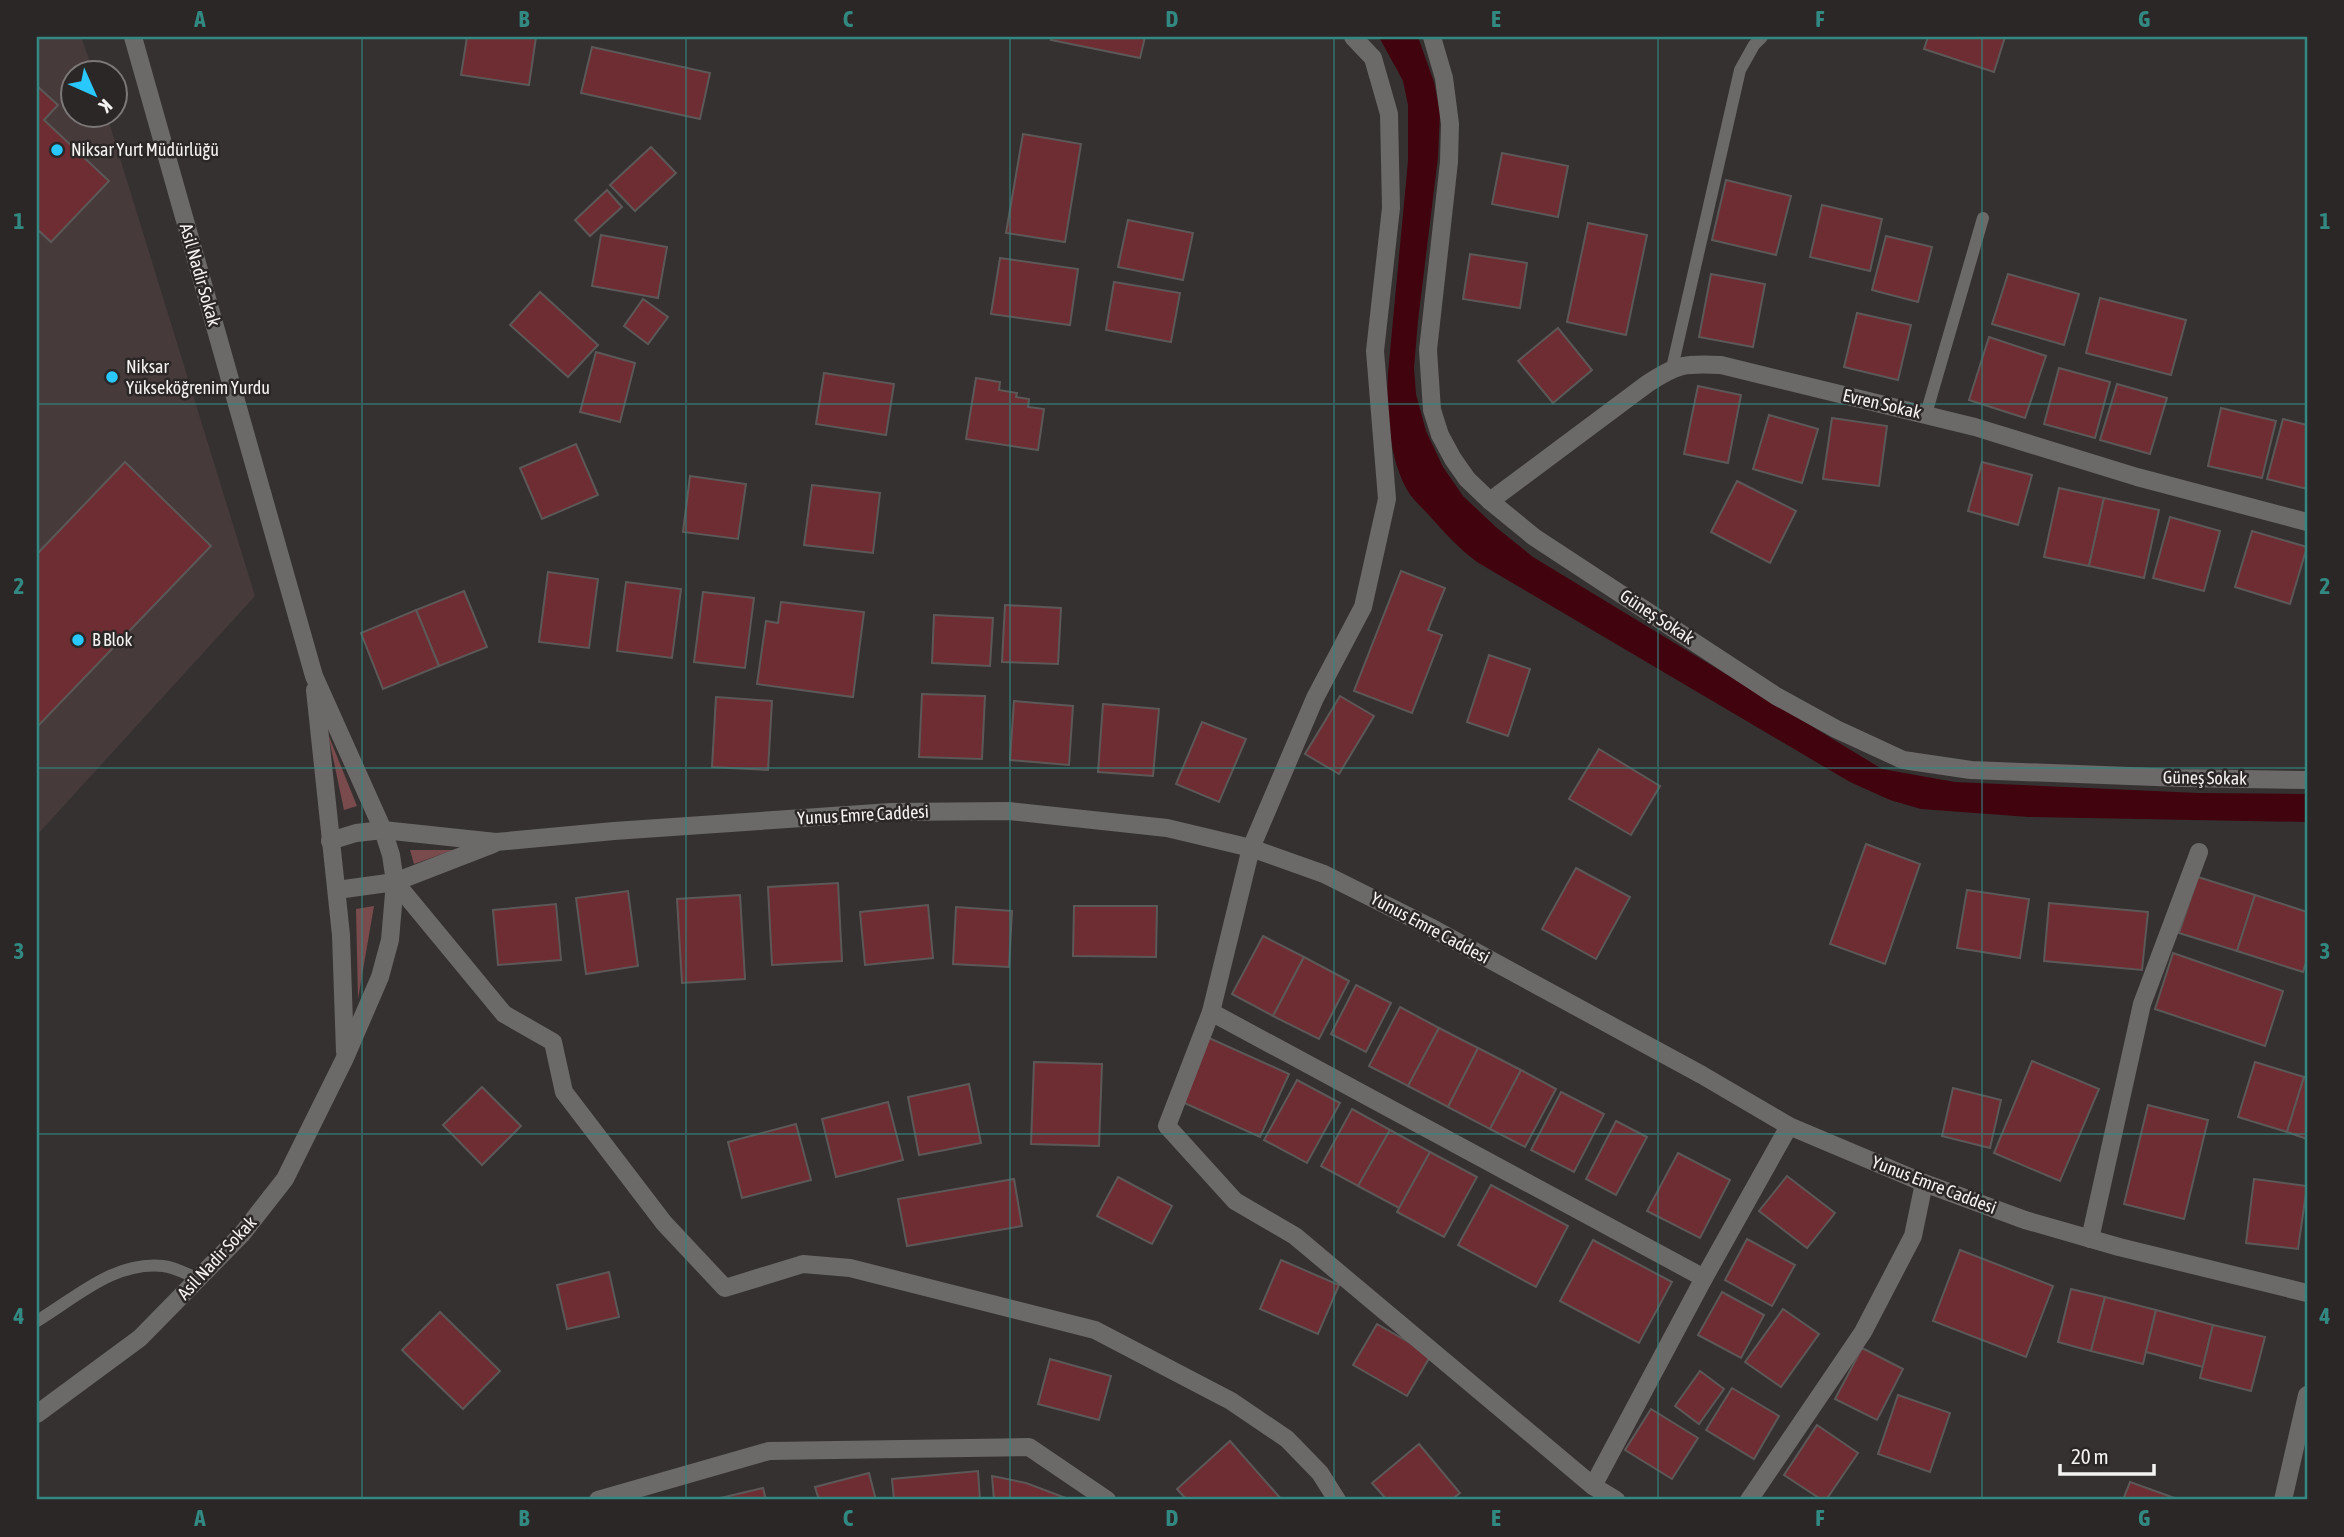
<svg xmlns="http://www.w3.org/2000/svg" width="2344" height="1537" viewBox="0 0 2344 1537" font-family="'Asap Condensed',sans-serif">
<style>
.built{fill:#463a3a}
.green{fill:#7a4b4c}
.water{fill:#41030e}
.building{fill:#6d2d32;stroke:#5d5858;stroke-width:2}
.lines{fill:none;stroke-linecap:round;stroke-linejoin:round}
.service{stroke:#6c6969;stroke-width:12}
.minor{stroke:#6c6969;stroke-width:18}
.tertiary{stroke:#6c6969;stroke-width:18}
.grid{fill:none;stroke:#328982;stroke-width:2;stroke-opacity:0.55}
.poi-dot{fill:#29c8ff;stroke:#2c2727;stroke-width:2.5}
.labels{text-anchor:middle;stroke-width:5;stroke-linejoin:round;paint-order:stroke}
.poi-label{font-size:18px;fill:#f5f2f2;stroke:#2c2727;text-anchor:start}
.street-label{font-size:18px;fill:#f5f2f2;stroke:#2c2727}
.neatline{fill:none;stroke:#328982;stroke-width:2.5}
.grid-label{font-size:23px;text-anchor:middle;font-weight:bold;fill:#328982}
</style>
<rect width="100%" height="100%" fill="#363131"/>
<!-- built -->
<polygon class="built" points="37,37 81,37 94,73 74,74 74,116 107,116 255,596 37,835"/>
<!-- green -->
<g class="green">
<polygon points="328,734 357,806 344,810"/>
<polygon points="410,850 453,850 414,864"/>
<polygon points="374,906 358,999 356,909"/>
</g>
<!-- water -->
<path class="water" d="M 1379,37 L 1418,37 L 1434,82 L 1440,113 L 1438,157 L 1418,321 L 1414,368 L 1416,394 L 1426,431 L 1443,467 L 1463,496 L 1497,528 L 1533,557 L 1882,769 L 1955,782 L 2198,793 L 2307,794 L 2307,822 L 2029,817 L 1921,809 L 1890,800 L 1850,782 L 1477,562 C 1458,548 1443,531 1427,513 C 1421,507 1414,500 1409,493 C 1389,461 1386,410 1388,373 L 1408,161 L 1408,105 L 1403,81 Z"/>
<!-- building -->
<g class="building">
<polygon points="467,37 536,37 529,85 461,75"/>
<polygon points="1052,37 1145,37 1140,58 1051,40"/>
<polygon points="1928,37 2005,37 1994,72 1924,49"/>
<polygon points="592,47 710,73 700,119 581,93"/>
<polygon points="37,86 58,105 44,120 109,181 51,242 37,229"/>
<polygon points="1023,134 1081,144 1065,242 1006,233"/>
<polygon points="651,147 676,173 635,211 610,185"/>
<polygon points="1502,153 1568,166 1558,217 1492,204"/>
<polygon points="1726,180 1791,196 1776,255 1712,240"/>
<polygon points="607,190 622,207 590,236 575,220"/>
<polygon points="1822,205 1882,219 1870,271 1810,257"/>
<polygon points="1128,220 1193,233 1183,280 1118,267"/>
<polygon points="1588,223 1647,235 1626,335 1567,322"/>
<polygon points="601,235 667,247 658,298 592,286"/>
<polygon points="1886,236 1932,247 1918,302 1872,290"/>
<polygon points="1470,254 1527,263 1520,308 1463,299"/>
<polygon points="1000,258 1078,269 1070,325 991,314"/>
<polygon points="1711,274 1765,284 1753,347 1699,337"/>
<polygon points="2008,274 2079,294 2064,345 1992,324"/>
<polygon points="1114,282 1180,293 1171,342 1106,330"/>
<polygon points="540,292 598,345 568,377 510,325"/>
<polygon points="2100,298 2186,320 2171,375 2086,353"/>
<polygon points="643,299 668,317 648,344 624,326"/>
<polygon points="1857,313 1911,325 1898,380 1844,367"/>
<polygon points="1558,328 1592,370 1553,403 1518,361"/>
<polygon points="1989,337 2046,356 2025,418 1969,400"/>
<polygon points="596,352 635,363 620,422 580,412"/>
<polygon points="2059,368 2110,382 2095,438 2044,424"/>
<polygon points="824,373 894,384 886,435 816,424"/>
<polygon points="976,378 1000,382 999,390 1017,393 1016,397 1029,399 1028,407 1044,409 1038,450 966,439"/>
<polygon points="2117,384 2167,398 2150,454 2100,440"/>
<polygon points="1698,386 1741,395 1728,463 1684,454"/>
<polygon points="2221,408 2276,421 2262,478 2208,466"/>
<polygon points="1769,415 1818,429 1802,483 1753,469"/>
<polygon points="1832,418 1887,426 1879,486 1823,479"/>
<polygon points="2283,419 2307,425 2307,489 2267,479"/>
<polygon points="576,444 598,495 542,519 520,468"/>
<polygon points="125,462 211,546 37,727 37,554"/>
<polygon points="1982,462 2032,475 2018,525 1968,511"/>
<polygon points="690,476 746,484 738,539 683,532"/>
<polygon points="1737,481 1796,511 1770,563 1711,532"/>
<polygon points="812,485 880,493 873,553 804,545"/>
<polygon points="2059,488 2104,498 2089,566 2044,557"/>
<polygon points="2104,498 2159,510 2144,578 2089,566"/>
<polygon points="2170,517 2220,531 2204,591 2153,578"/>
<polygon points="2252,531 2307,547 2290,604 2235,587"/>
<polygon points="1401,571 1445,588 1428,630 1442,635 1412,713 1354,691"/>
<polygon points="548,572 598,579 589,648 539,642"/>
<polygon points="626,582 681,589 672,658 617,651"/>
<polygon points="464,591 487,647 439,666 416,610"/>
<polygon points="703,592 754,598 745,668 694,662"/>
<polygon points="781,602 864,612 853,697 757,684 766,621 778,623"/>
<polygon points="1005,605 1061,608 1058,664 1002,662"/>
<polygon points="416,610 439,666 383,689 361,633"/>
<polygon points="934,615 993,618 990,666 932,663"/>
<polygon points="1489,655 1530,669 1508,736 1467,722"/>
<polygon points="922,694 985,696 982,759 919,757"/>
<polygon points="1340,696 1374,716 1339,774 1305,754"/>
<polygon points="716,697 772,701 768,770 712,767"/>
<polygon points="1014,701 1073,706 1069,765 1010,760"/>
<polygon points="1103,704 1159,709 1153,776 1098,772"/>
<polygon points="1202,722 1246,739 1219,802 1176,784"/>
<polygon points="1599,749 1660,786 1631,835 1569,799"/>
<polygon points="1866,844 1920,864 1885,964 1830,944"/>
<polygon points="1576,868 1630,897 1596,959 1542,929"/>
<polygon points="2198,877 2255,895 2237,951 2179,933"/>
<polygon points="838,883 842,961 772,965 768,887"/>
<polygon points="1967,890 2029,899 2020,958 1957,948"/>
<polygon points="628,891 638,966 586,974 576,898"/>
<polygon points="740,895 745,979 682,983 677,899"/>
<polygon points="2255,895 2307,912 2307,959 2303,972 2237,951"/>
<polygon points="2049,903 2148,912 2142,970 2044,961"/>
<polygon points="556,904 561,960 498,965 493,910"/>
<polygon points="928,905 933,958 865,965 860,912"/>
<polygon points="1074,906 1157,906 1156,957 1073,956"/>
<polygon points="956,907 1012,911 1009,967 953,964"/>
<polygon points="1263,936 1304,957 1273,1016 1232,994"/>
<polygon points="2173,953 2283,991 2265,1046 2155,1009"/>
<polygon points="1304,957 1349,981 1319,1039 1273,1016"/>
<polygon points="1356,985 1391,1003 1366,1052 1331,1034"/>
<polygon points="1400,1007 1439,1028 1408,1086 1369,1066"/>
<polygon points="1439,1028 1478,1048 1448,1107 1408,1086"/>
<polygon points="1209,1038 1289,1074 1260,1137 1180,1101"/>
<polygon points="1478,1048 1521,1070 1490,1129 1448,1107"/>
<polygon points="2032,1061 2099,1089 2060,1181 1994,1153"/>
<polygon points="1034,1062 1102,1064 1099,1146 1031,1144"/>
<polygon points="2255,1062 2304,1077 2287,1132 2238,1117"/>
<polygon points="1521,1070 1556,1089 1525,1147 1490,1129"/>
<polygon points="2304,1077 2307,1078 2307,1139 2287,1132"/>
<polygon points="1297,1080 1340,1103 1307,1163 1264,1140"/>
<polygon points="969,1084 981,1143 919,1155 908,1097"/>
<polygon points="482,1087 521,1126 482,1165 443,1125"/>
<polygon points="1953,1088 2001,1100 1990,1148 1942,1136"/>
<polygon points="1561,1092 1604,1114 1574,1172 1531,1150"/>
<polygon points="888,1102 903,1160 836,1177 822,1119"/>
<polygon points="2148,1105 2208,1120 2184,1219 2124,1204"/>
<polygon points="1352,1109 1390,1130 1358,1186 1321,1166"/>
<polygon points="1616,1121 1647,1137 1616,1195 1586,1179"/>
<polygon points="796,1124 811,1180 742,1198 728,1142"/>
<polygon points="1390,1130 1430,1152 1399,1208 1358,1186"/>
<polygon points="1430,1152 1477,1177 1444,1237 1397,1212"/>
<polygon points="1678,1153 1730,1180 1700,1238 1647,1211"/>
<polygon points="1787,1176 1835,1213 1807,1248 1759,1211"/>
<polygon points="1118,1177 1172,1206 1152,1244 1097,1216"/>
<polygon points="1014,1179 1022,1226 907,1246 898,1199"/>
<polygon points="2254,1179 2307,1186 2298,1249 2246,1243"/>
<polygon points="1491,1185 1568,1226 1536,1287 1458,1245"/>
<polygon points="1747,1239 1795,1265 1772,1306 1725,1280"/>
<polygon points="1593,1240 1672,1282 1639,1343 1560,1301"/>
<polygon points="1960,1250 2053,1286 2026,1357 1933,1321"/>
<polygon points="1281,1260 1339,1285 1318,1334 1260,1309"/>
<polygon points="609,1272 619,1317 567,1329 557,1285"/>
<polygon points="2071,1289 2105,1297 2091,1351 2058,1342"/>
<polygon points="1722,1292 1764,1315 1741,1358 1698,1335"/>
<polygon points="2105,1297 2156,1310 2143,1364 2091,1351"/>
<polygon points="1783,1309 1819,1334 1781,1387 1745,1362"/>
<polygon points="2156,1310 2213,1325 2203,1367 2146,1352"/>
<polygon points="440,1312 500,1371 463,1409 402,1350"/>
<polygon points="1377,1324 1431,1355 1407,1396 1353,1365"/>
<polygon points="2213,1325 2265,1337 2251,1391 2200,1378"/>
<polygon points="1862,1348 1903,1369 1877,1420 1835,1399"/>
<polygon points="1050,1359 1111,1376 1099,1420 1038,1404"/>
<polygon points="1700,1371 1724,1389 1699,1424 1675,1406"/>
<polygon points="1732,1388 1779,1416 1754,1459 1706,1430"/>
<polygon points="1898,1395 1950,1413 1930,1472 1878,1454"/>
<polygon points="1651,1409 1698,1438 1672,1479 1625,1450"/>
<polygon points="1817,1425 1858,1453 1826,1500 1822,1500 1784,1475"/>
<polygon points="1230,1441 1282,1500 1187,1500 1177,1489"/>
<polygon points="1419,1444 1460,1493 1451,1500 1387,1500 1372,1483"/>
<polygon points="978,1471 980,1500 894,1500 892,1479"/>
<polygon points="869,1473 876,1500 819,1500 815,1487"/>
<polygon points="992,1476 1026,1483 1071,1500 994,1500"/>
<polygon points="2130,1482 2180,1500 2123,1500"/>
<polygon points="763,1488 766,1500 712,1500"/>
</g>
<g class="lines">
<!-- service -->
<g class="service">
<polyline points="1672,368 1740,70 1754,45 1762,37"/>
<polyline points="1926,414 1983,218"/>
<path d="M 37,1321 C 77,1297 114,1261 163,1266 C 175,1267 188,1275 199,1279"/>
</g>
<!-- minor -->
<g class="minor">
<polyline points="1353,37 1373,58 1389,114 1391,208 1375,351 1387,499 1363,607 1315,698 1251,848 1211,1012 1167,1126 1235,1201 1295,1236 1593,1486 1616,1500"/>
<polyline points="1432,37 1444,78 1450,124 1449,162 1428,350 1432,410 1440,435 1453,459 1467,479 1490,501 1534,537 1776,696 1836,729 1903,760 1971,770 2181,778 2307,780"/>
<path d="M 1490,501 L 1647,384 C 1677,364 1685,363 1721,365 L 1975,427 L 2137,477 L 2307,522"/>
<polyline points="315,690 341,935 345,1052"/>
<polyline points="395,882 504,1014 553,1042 564,1092 664,1223 725,1288 803,1264 850,1268 1095,1330 1231,1401 1287,1439 1320,1473 1337,1500"/>
<polyline points="1211,1012 1704,1278"/>
<polyline points="2090,1239 2142,1004 2199,852"/>
<polyline points="37,1414 140,1338 242,1234 285,1179 345,1058 380,977 390,940 395,882 391,855 383,830 314,676 133,37"/>
<polyline points="1593,1486 1704,1278 1789,1126"/>
<polyline points="598,1500 769,1451 1029,1447 1107,1500"/>
<polyline points="1749,1500 1863,1332 1913,1236 1924,1183"/>
<polyline points="2283,1500 2307,1395"/>
</g>
<!-- tertiary -->
<g class="tertiary">
<polyline points="330,841 356,833 383,830 496,842 614,831 891,812 1009,811 1167,828 1251,848 1324,874 1430,927 1702,1075 1789,1126 1924,1183 2025,1220 2119,1247 2307,1293"/>
<polyline points="337,890 395,882 493,844"/>
</g>
</g>
<!-- grid -->
<path class="grid" d="M 362,37 L 362,1500M 686,37 L 686,1500M 1010,37 L 1010,1500M 1334,37 L 1334,1500M 1658,37 L 1658,1500M 1982,37 L 1982,1500M 37,404 L 2307,404M 37,768 L 2307,768M 37,1134 L 2307,1134"/>
<!-- markers -->
<g class="poi-dot">
<circle cx="57" cy="150" r="7"/>
<circle cx="112" cy="377" r="7"/>
<circle cx="78" cy="640" r="7"/>
</g>
<g class="labels">
<!-- poi labels -->
<g class="poi-label">
<text x="71" y="156">Niksar Yurt Müdürlüğü</text>
<text x="126" y="373">Niksar<tspan x="126" dy="21">Yükseköğrenim Yurdu</tspan></text>
<text x="92" y="646">B Blok</text>
</g>
<!-- street labels -->
<g class="street-label">
<text transform="translate(200 275) rotate(74)" y="6">Asil Nadir Sokak</text>
<text transform="translate(1882 404) rotate(13)" y="6">Evren Sokak</text>
<text transform="translate(1657 617) rotate(33)" y="6">Güneş Sokak</text>
<text transform="translate(2205 778) rotate(1)" y="6">Güneş Sokak</text>
<text transform="translate(863 815) rotate(-3)" y="6">Yunus Emre Caddesi</text>
<text transform="translate(1430 928) rotate(28)" y="6">Yunus Emre Caddesi</text>
<text transform="translate(1934 1185) rotate(21)" y="6">Yunus Emre Caddesi</text>
<text transform="translate(217 1258) rotate(-47)" y="6">Asil Nadir Sokak</text>
</g>
</g>
<!-- border -->
<rect width="2344" height="1537" fill="none" stroke="#2c2727" stroke-width="77"/>
<!-- north arrow -->
<g transform="translate(94 94) rotate(135)"><circle r="33" fill="#2c2727" stroke="#7c7878" stroke-width="2"/>
<path d="M0-5L12 26L0 18L-12 26Z" fill="#29c8ff"/>
<text y="-10" font-size="19" font-weight="bold" text-anchor="middle" fill="#f5f2f2">K</text>
</g>
<!-- scale -->
<path d="M2060 1464v10h94v-10" fill="none" stroke="#f5f2f2" stroke-width="3.5"/>
<text x="2071" y="1464" font-size="21" fill="#f5f2f2" stroke="#2c2727" stroke-width="5" paint-order="stroke">20 m</text>
<rect x="38" y="38" width="2268" height="1460" class="neatline"/>
<g class="grid-label">
<text x="200" y="27">A</text>
<text x="524" y="27">B</text>
<text x="848" y="27">C</text>
<text x="1172" y="27">D</text>
<text x="1496" y="27">E</text>
<text x="1820" y="27">F</text>
<text x="2144" y="27">G</text>
<text x="19" y="229">1</text>
<text x="2325" y="229">1</text>
<text x="19" y="594">2</text>
<text x="2325" y="594">2</text>
<text x="19" y="959">3</text>
<text x="2325" y="959">3</text>
<text x="19" y="1324">4</text>
<text x="2325" y="1324">4</text>
<text x="200" y="1526">A</text>
<text x="524" y="1526">B</text>
<text x="848" y="1526">C</text>
<text x="1172" y="1526">D</text>
<text x="1496" y="1526">E</text>
<text x="1820" y="1526">F</text>
<text x="2144" y="1526">G</text>
</g>
</svg>
